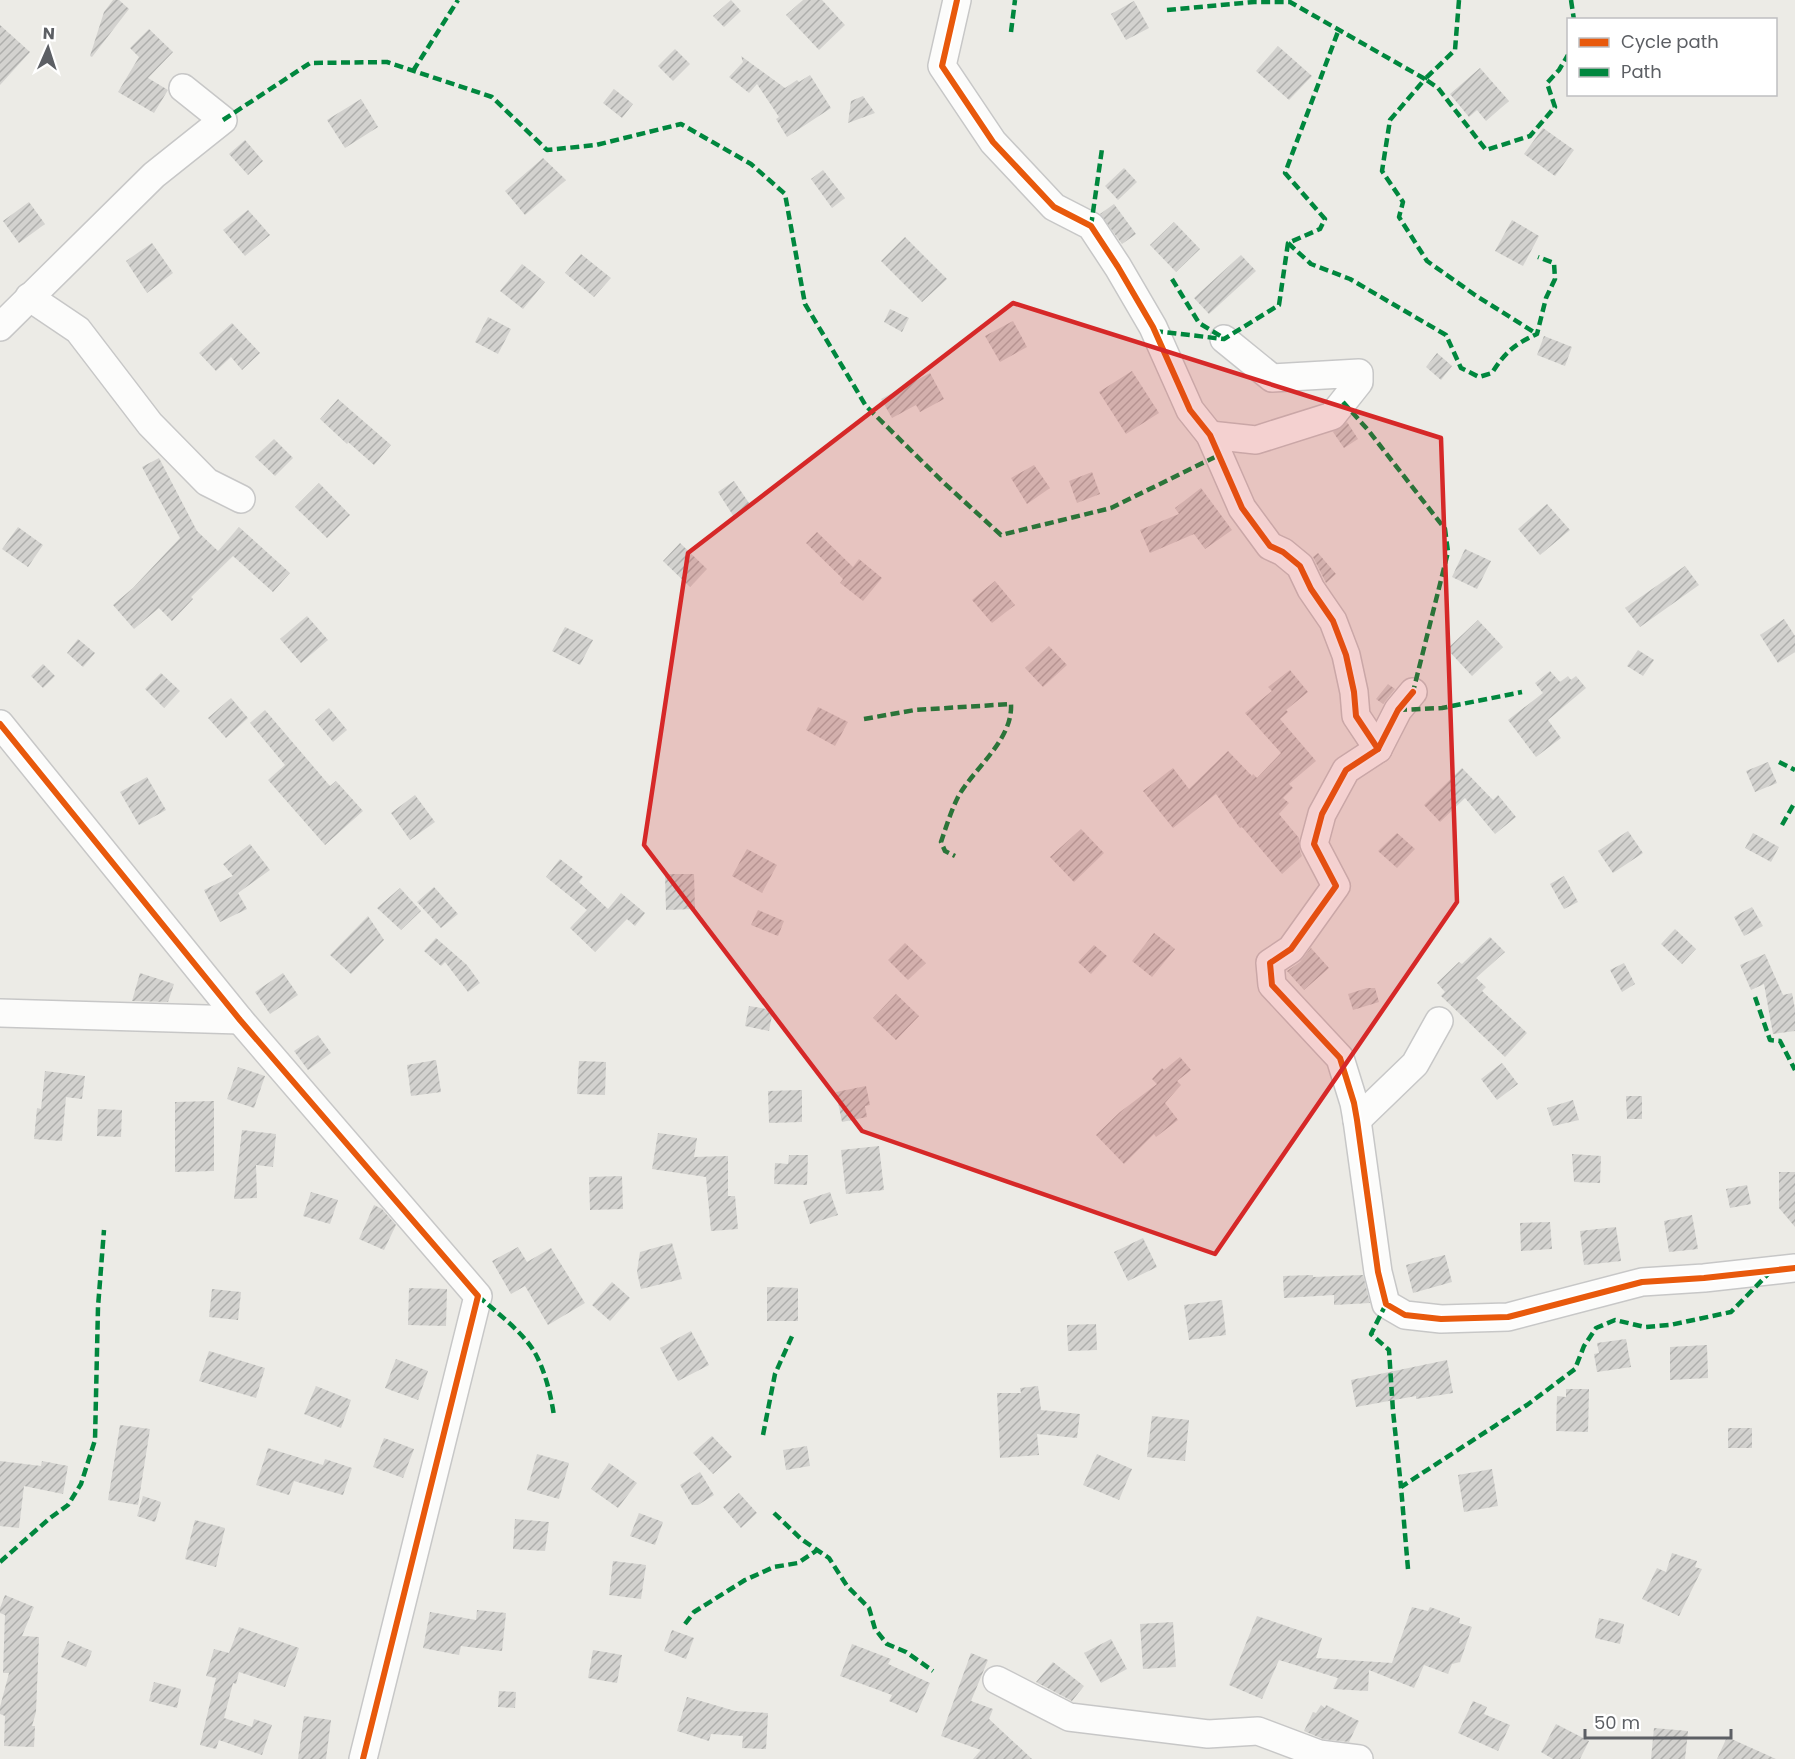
<svg xmlns="http://www.w3.org/2000/svg" width="1795" height="1759" viewBox="0 0 1795 1759" font-family="Poppins,sans-serif">
<style>
.building{fill:url(#building-hatch)}
.lines{fill:none;stroke-linecap:round;stroke-linejoin:round}
.minor-casing{stroke:#c7c7c7;stroke-width:30}
.minor{stroke:#fcfcfb;stroke-width:27}
.quiet{stroke:#00873e;stroke-width:4.5;stroke-dasharray:9 4.5;stroke-linecap:butt}
.cycleway-casing{stroke:#fff;stroke-width:10}
.cycleway{stroke:#e8590c;stroke-width:6}
.marked{fill:#d62828;fill-opacity:0.2;stroke:#d62828;stroke-width:4.5;stroke-linejoin:round}
</style>
<defs>
<pattern id="building-hatch" width="6" height="6" patternUnits="userSpaceOnUse" patternTransform="scale(1.5)"><rect width="6" height="6" fill="#d3d2cf"/><path d="M-1 1l2-2M0 6l6-6M5 7l2-2" fill="none" stroke="#aeaeac"/></pattern>
</defs>
<rect width="100%" height="100%" fill="#ecebe6"/>
<!-- building -->
<g class="building">
<polygon points="113,0 119,0 129,9 92,57 90,56 104,12"/>
<polygon points="731,0 741,11 724,27 713,16"/>
<polygon points="803,0 822,0 845,25 819,50 786,15"/>
<polygon points="1134,1 1149,28 1126,40 1111,14"/>
<polygon points="0,25 30,52 0,85"/>
<polygon points="149,29 173,52 148,78 168,90 154,113 118,92 139,57 130,48"/>
<polygon points="1278,46 1312,76 1289,100 1256,71"/>
<polygon points="675,49 690,64 673,81 658,66"/>
<polygon points="741,56 785,88 797,80 799,82 810,75 831,108 787,137 776,119 779,117 757,84 749,93 729,77 743,62"/>
<polygon points="1480,68 1509,101 1486,121 1477,110 1469,117 1450,94"/>
<polygon points="614,89 633,104 622,118 603,103"/>
<polygon points="863,96 875,113 848,123 851,101"/>
<polygon points="361,99 378,127 345,148 327,120"/>
<polygon points="1543,128 1574,150 1555,176 1524,154"/>
<polygon points="245,140 263,161 248,175 229,154"/>
<polygon points="543,158 566,180 525,215 505,191"/>
<polygon points="1124,168 1137,182 1118,200 1105,186"/>
<polygon points="823,170 845,198 832,208 811,179"/>
<polygon points="29,202 45,224 19,243 3,221"/>
<polygon points="1114,204 1136,234 1122,244 1100,214"/>
<polygon points="248,210 270,235 245,256 223,230"/>
<polygon points="1512,220 1539,236 1523,266 1495,251"/>
<polygon points="1174,222 1200,249 1176,272 1150,245"/>
<polygon points="905,237 947,279 922,302 881,261"/>
<polygon points="152,243 173,273 147,293 126,261"/>
<polygon points="581,254 611,278 594,297 565,273"/>
<polygon points="1241,255 1256,271 1209,314 1194,298"/>
<polygon points="522,264 545,282 523,309 500,291"/>
<polygon points="890,309 909,318 902,332 884,322"/>
<polygon points="488,317 511,329 498,354 475,342"/>
<polygon points="1013,321 1027,347 1000,362 985,336"/>
<polygon points="232,323 260,353 242,370 231,357 216,371 199,353"/>
<polygon points="1544,336 1572,347 1565,366 1537,355"/>
<polygon points="1437,353 1452,366 1441,380 1426,367"/>
<polygon points="1132,371 1159,413 1126,434 1099,392"/>
<polygon points="930,373 944,399 920,412 916,405 892,418 881,399"/>
<polygon points="338,399 391,445 374,465 348,442 347,444 320,419"/>
<polygon points="1347,422 1358,439 1344,448 1333,432"/>
<polygon points="274,439 293,458 275,476 255,457"/>
<polygon points="159,458 197,531 218,551 239,527 290,573 273,592 233,556 191,597 193,599 172,621 159,608 134,629 113,605 133,588 180,538 142,467"/>
<polygon points="1034,465 1050,488 1027,504 1011,478"/>
<polygon points="1092,472 1100,494 1077,503 1069,481"/>
<polygon points="734,481 751,506 734,517 718,492"/>
<polygon points="319,483 350,515 327,538 295,507"/>
<polygon points="1201,488 1232,530 1205,549 1194,534 1150,553 1140,530 1179,514 1175,508"/>
<polygon points="1547,504 1570,530 1540,555 1518,529"/>
<polygon points="18,527 43,545 28,567 2,549"/>
<polygon points="817,532 853,567 859,559 882,578 863,601 840,583 843,579 806,543"/>
<polygon points="680,543 707,569 690,587 663,561"/>
<polygon points="1465,549 1491,561 1477,589 1452,577"/>
<polygon points="1318,553 1336,574 1326,583 1313,557"/>
<polygon points="1685,566 1699,585 1640,627 1625,608"/>
<polygon points="995,581 1015,605 992,623 972,600"/>
<polygon points="307,616 328,640 301,663 280,639"/>
<polygon points="1784,619 1795,636 1795,652 1778,663 1760,635"/>
<polygon points="1478,620 1503,647 1472,676 1447,649"/>
<polygon points="565,627 593,640 580,665 552,651"/>
<polygon points="78,639 95,653 83,667 67,653"/>
<polygon points="1049,646 1067,665 1043,687 1025,668"/>
<polygon points="1638,650 1654,660 1643,676 1627,666"/>
<polygon points="43,664 55,676 43,688 31,676"/>
<polygon points="1290,670 1308,692 1286,710 1288,712 1280,719 1316,761 1289,784 1293,788 1283,798 1289,803 1279,814 1299,838 1300,851 1302,856 1282,874 1242,827 1240,828 1216,794 1173,828 1143,791 1173,768 1189,789 1228,751 1252,776 1253,774 1257,778 1281,753 1245,713 1272,691 1268,687"/>
<polygon points="1550,671 1560,682 1568,676 1571,680 1576,676 1586,688 1548,720 1561,738 1536,757 1508,720 1543,693 1535,683"/>
<polygon points="161,673 180,691 164,708 145,689"/>
<polygon points="1388,684 1395,689 1383,704 1376,699"/>
<polygon points="231,698 248,718 226,738 208,718"/>
<polygon points="818,707 848,722 835,746 806,730"/>
<polygon points="329,708 347,730 333,742 315,720"/>
<polygon points="265,710 330,786 336,781 363,811 325,845 268,780 285,765 250,723"/>
<polygon points="1768,762 1777,783 1755,792 1746,771"/>
<polygon points="1462,768 1493,800 1498,795 1516,817 1495,834 1465,798 1440,822 1424,805"/>
<polygon points="147,777 166,810 139,825 120,792"/>
<polygon points="415,795 435,822 410,840 391,813"/>
<polygon points="1081,829 1104,853 1074,882 1050,857"/>
<polygon points="1628,831 1643,853 1613,873 1598,851"/>
<polygon points="1397,833 1415,849 1397,868 1378,851"/>
<polygon points="1753,833 1779,847 1771,862 1745,848"/>
<polygon points="250,844 270,870 238,893 247,909 220,922 204,890 233,876 223,864"/>
<polygon points="747,849 777,865 762,893 732,876"/>
<polygon points="560,859 583,877 579,882 608,909 621,893 645,913 635,926 627,919 595,952 570,928 587,910 546,877"/>
<polygon points="665,874 694,874 695,909 666,910"/>
<polygon points="1564,876 1578,902 1564,909 1550,884"/>
<polygon points="434,887 458,914 441,928 417,902"/>
<polygon points="400,888 421,911 401,930 377,908"/>
<polygon points="1752,907 1763,926 1744,936 1734,917"/>
<polygon points="758,910 784,921 778,936 751,925"/>
<polygon points="368,916 384,940 351,974 330,955"/>
<polygon points="1675,929 1696,949 1682,964 1661,944"/>
<polygon points="1154,933 1175,949 1152,977 1132,961"/>
<polygon points="1490,937 1505,952 1476,978 1486,987 1482,991 1527,1033 1505,1057 1441,996 1445,992 1437,983 1459,962 1462,964"/>
<polygon points="436,938 467,965 480,983 468,992 445,962 441,966 424,951"/>
<polygon points="905,943 926,963 908,980 888,960"/>
<polygon points="1094,945 1107,956 1091,974 1078,962"/>
<polygon points="1311,948 1329,968 1304,990 1287,971 1300,962"/>
<polygon points="1765,954 1783,995 1792,993 1795,1009 1795,1031 1773,1034 1764,984 1751,990 1740,965"/>
<polygon points="1624,963 1635,984 1622,992 1610,970"/>
<polygon points="140,973 174,984 168,1002 132,1001"/>
<polygon points="283,973 298,995 270,1014 255,992"/>
<polygon points="1367,988 1375,988 1379,1002 1353,1010 1348,994"/>
<polygon points="896,994 919,1016 896,1040 873,1018"/>
<polygon points="749,1006 773,1010 769,1031 745,1026"/>
<polygon points="318,1035 331,1053 308,1070 294,1051"/>
<polygon points="1180,1057 1191,1070 1177,1081 1181,1085 1165,1103 1178,1120 1156,1137 1154,1134 1124,1164 1096,1135 1120,1112 1157,1084 1152,1079 1162,1068 1164,1070"/>
<polygon points="436,1060 441,1092 411,1096 407,1065"/>
<polygon points="579,1061 606,1062 605,1095 577,1094"/>
<polygon points="1502,1063 1518,1084 1497,1100 1481,1079"/>
<polygon points="238,1067 265,1076 254,1108 227,1099"/>
<polygon points="45,1071 85,1076 82,1099 66,1097 62,1141 34,1139 37,1108 41,1109"/>
<polygon points="866,1086 870,1105 865,1106 867,1117 842,1122 836,1092"/>
<polygon points="802,1090 802,1122 769,1123 768,1091"/>
<polygon points="1626,1096 1642,1096 1642,1119 1627,1119"/>
<polygon points="1573,1100 1579,1120 1553,1126 1547,1108"/>
<polygon points="214,1101 214,1171 175,1172 175,1102"/>
<polygon points="98,1109 122,1110 121,1137 97,1136"/>
<polygon points="242,1130 276,1134 273,1167 256,1165 257,1198 234,1199"/>
<polygon points="658,1133 697,1138 694,1157 728,1156 728,1196 735,1196 738,1229 711,1231 706,1177 652,1169"/>
<polygon points="879,1146 884,1190 846,1194 841,1150"/>
<polygon points="1572,1154 1601,1156 1600,1183 1574,1182"/>
<polygon points="789,1155 808,1155 807,1185 774,1184 775,1163 788,1164"/>
<polygon points="1779,1172 1795,1172 1795,1227 1779,1208"/>
<polygon points="622,1176 623,1209 590,1210 589,1177"/>
<polygon points="1747,1185 1751,1204 1730,1208 1726,1189"/>
<polygon points="311,1192 338,1200 330,1224 303,1216"/>
<polygon points="830,1192 838,1215 810,1224 803,1201"/>
<polygon points="374,1205 382,1209 396,1225 384,1250 359,1239"/>
<polygon points="1692,1215 1698,1249 1669,1252 1664,1221"/>
<polygon points="1550,1222 1552,1249 1521,1251 1520,1223"/>
<polygon points="1616,1227 1621,1261 1584,1265 1580,1231"/>
<polygon points="1143,1238 1157,1267 1128,1281 1114,1252"/>
<polygon points="672,1243 682,1279 641,1289 637,1272 640,1252"/>
<polygon points="518,1247 527,1262 551,1248 585,1303 548,1325 525,1286 511,1294 492,1261"/>
<polygon points="1445,1255 1452,1282 1413,1293 1406,1265"/>
<polygon points="1313,1275 1313,1277 1363,1275 1370,1303 1334,1305 1334,1295 1284,1298 1283,1276"/>
<polygon points="612,1282 630,1298 610,1321 592,1305"/>
<polygon points="767,1287 798,1288 798,1321 767,1321"/>
<polygon points="409,1288 447,1289 446,1326 408,1325"/>
<polygon points="212,1289 241,1292 238,1320 209,1317"/>
<polygon points="1222,1300 1226,1335 1189,1340 1184,1305"/>
<polygon points="1096,1324 1097,1350 1068,1351 1067,1325"/>
<polygon points="691,1331 709,1365 678,1381 660,1348"/>
<polygon points="1626,1339 1631,1367 1597,1372 1594,1354 1599,1353 1597,1343"/>
<polygon points="1707,1345 1708,1378 1670,1380 1670,1347"/>
<polygon points="209,1351 265,1368 256,1398 199,1381"/>
<polygon points="396,1359 428,1371 418,1400 385,1388"/>
<polygon points="1447,1360 1453,1393 1416,1399 1416,1396 1356,1407 1351,1380"/>
<polygon points="316,1386 351,1400 341,1428 304,1414"/>
<polygon points="1038,1386 1041,1410 1080,1414 1077,1438 1037,1434 1039,1455 1000,1458 997,1393 1021,1393 1020,1388"/>
<polygon points="1566,1389 1589,1389 1588,1432 1556,1431 1557,1396 1566,1397"/>
<polygon points="1152,1416 1189,1420 1185,1461 1147,1457"/>
<polygon points="120,1425 150,1429 138,1505 108,1500"/>
<rect x="1728" y="1428" width="24" height="20"/>
<polygon points="712,1436 732,1457 713,1474 693,1453"/>
<polygon points="384,1438 414,1449 403,1478 373,1467"/>
<polygon points="807,1446 810,1466 786,1470 783,1450"/>
<polygon points="268,1448 323,1465 325,1459 352,1468 343,1495 294,1481 289,1495 256,1485"/>
<polygon points="537,1454 569,1463 559,1499 527,1490"/>
<polygon points="1097,1454 1132,1469 1119,1500 1083,1485"/>
<polygon points="0,1461 41,1466 42,1461 68,1466 63,1494 24,1486 19,1528 0,1526"/>
<polygon points="609,1463 637,1483 618,1508 591,1489"/>
<polygon points="1492,1469 1498,1506 1464,1512 1458,1475"/>
<polygon points="700,1472 714,1495 698,1505 692,1505 680,1485"/>
<polygon points="739,1493 757,1513 741,1528 723,1507"/>
<polygon points="143,1496 161,1502 155,1522 137,1516"/>
<polygon points="639,1513 663,1522 655,1545 630,1536"/>
<polygon points="515,1519 549,1522 545,1551 513,1549"/>
<polygon points="195,1520 225,1528 216,1567 185,1559"/>
<polygon points="1672,1553 1697,1561 1695,1567 1702,1569 1679,1616 1642,1599 1657,1568 1666,1572"/>
<polygon points="613,1561 646,1565 641,1599 609,1595"/>
<polygon points="5,1595 34,1607 22,1636 39,1637 36,1712 32,1726 35,1726 34,1747 4,1746 5,1716 0,1714 0,1707 9,1673 3,1673 5,1615 0,1613 0,1608"/>
<polygon points="1412,1607 1428,1611 1430,1607 1460,1618 1459,1623 1472,1627 1460,1662 1452,1664 1448,1674 1424,1665 1414,1688 1369,1670 1368,1691 1333,1689 1338,1678 1279,1660 1262,1699 1229,1685 1257,1616 1322,1638 1316,1658 1392,1663"/>
<polygon points="477,1610 506,1613 502,1651 461,1646 459,1655 423,1648 430,1612 476,1620"/>
<polygon points="1599,1618 1624,1624 1620,1644 1595,1638"/>
<polygon points="1173,1622 1176,1667 1143,1669 1140,1624"/>
<polygon points="239,1627 299,1648 285,1687 239,1672 236,1684 233,1683 224,1718 252,1727 254,1719 272,1725 262,1755 219,1740 216,1749 200,1745 216,1678 206,1676 214,1649 229,1653"/>
<polygon points="672,1630 694,1638 686,1659 664,1651"/>
<polygon points="1111,1639 1127,1669 1101,1683 1084,1653"/>
<polygon points="68,1641 92,1651 86,1667 61,1657"/>
<polygon points="852,1644 891,1659 888,1664 930,1683 917,1713 889,1701 892,1695 840,1676"/>
<polygon points="593,1650 622,1655 617,1683 588,1678"/>
<polygon points="971,1653 988,1660 971,1701 993,1709 989,1719 1032,1759 973,1759 981,1750 941,1736"/>
<polygon points="1053,1662 1084,1686 1072,1701 1036,1682"/>
<polygon points="154,1682 181,1689 177,1708 149,1701"/>
<polygon points="499,1691 516,1692 515,1708 498,1707"/>
<polygon points="687,1697 735,1711 768,1713 766,1749 742,1748 743,1736 711,1734 709,1741 677,1731"/>
<polygon points="1473,1701 1487,1707 1484,1714 1510,1725 1498,1751 1458,1733"/>
<polygon points="1321,1705 1325,1708 1326,1705 1359,1721 1349,1742 1323,1739 1304,1731 1313,1712 1316,1713"/>
<polygon points="304,1716 331,1720 326,1759 298,1759"/>
<polygon points="1556,1724 1589,1741 1580,1759 1553,1759 1541,1752"/>
<polygon points="1654,1728 1688,1731 1685,1759 1651,1759"/>
<polygon points="1727,1737 1776,1759 1717,1759"/>
</g>
<g class="lines">
<defs>
<g id="minor">
<polyline points="957,0 942,66 993,142 1054,207 1091,226 1118,267 1153,327 1190,410 1210,435 1242,508 1270,546 1283,552 1300,566 1311,589 1333,621 1346,655 1354,692 1356,716 1378,749"/>
<polyline points="29,297 78,330 150,424 207,482 241,499"/>
<polyline points="0,327 154,175 223,120 183,88"/>
<polyline points="1210,435 1256,440 1332,416 1359,382 1359,373 1272,378 1224,339"/>
<polyline points="1413,692 1398,710 1378,749 1346,770 1322,814 1314,844 1336,886 1291,949 1270,963 1272,985 1340,1058 1354,1103 1357,1120 1378,1272 1386,1304 1405,1315 1441,1319 1508,1317 1642,1282 1704,1278 1795,1268"/>
<polyline points="0,724 240,1020 478,1296 363,1759"/>
<polyline points="0,1013 240,1020"/>
<polyline points="1357,1120 1415,1064 1439,1021"/>
<polyline points="997,1680 1069,1717 1208,1734 1258,1731 1319,1754 1359,1759"/>
</g>
</defs>
<!-- minor casing -->
<use href="#minor" class="minor-casing"/>
<!-- minor -->
<use href="#minor" class="minor"/>
<!-- quiet -->
<g class="quiet">
<polyline points="1459,0 1455,50 1425,79 1438,88 1486,150 1530,136 1555,107 1547,83 1559,70 1568,55"/>
<polyline points="1571,0 1574,20"/>
<polyline points="1167,10 1254,2 1290,2 1425,79 1390,120 1382,171 1403,202 1399,217 1427,261 1475,295 1537,334"/>
<polyline points="1011,32 1015,0"/>
<polyline points="413,71 458,0"/>
<polyline points="223,120 310,63 387,62 492,97 547,150 596,145 681,124 751,164 785,194 805,304 866,406 943,482 1001,535 1111,508 1219,455"/>
<polyline points="1091,226 1102,149"/>
<path d="M 1288,243 L 1311,264 L 1350,279 L 1446,335 L 1461,368 L 1479,377 L 1492,373 C 1505,352 1515,344 1537,334 L 1546,298 L 1555,279 L 1554,263 L 1538,257"/>
<polyline points="1172,279 1199,323 1222,337"/>
<polyline points="1154,331 1224,339 1279,305 1288,243 1320,229 1325,219 1285,173 1339,29"/>
<polyline points="1343,402 1368,430 1445,529 1448,552 1413,692"/>
<polyline points="1398,710 1442,708 1522,692"/>
<path d="M 864,719 L 915,710 L 1011,704 C 1013,740 974,768 958,797 C 951,811 946,827 941,842 L 945,851 L 955,856"/>
<polyline points="1779,762 1795,770"/>
<polyline points="1782,825 1795,802"/>
<polyline points="1755,997 1770,1040 1780,1041 1795,1070"/>
<path d="M 478,1296 C 495,1311 524,1333 535,1353 C 545,1371 551,1395 554,1416"/>
<polyline points="1386,1304 1371,1334 1389,1350 1393,1411 1401,1487"/>
<polyline points="763,1435 775,1374 793,1334"/>
<polyline points="774,1513 801,1539 829,1558 847,1586 869,1608 875,1629 887,1644 906,1652 933,1671"/>
<polyline points="0,1562 50,1518 68,1505 81,1484 95,1440 98,1307 104,1230"/>
<polyline points="1408,1569 1401,1487 1527,1405 1575,1369 1584,1346 1596,1328 1615,1320 1645,1327 1670,1325 1731,1312 1771,1271"/>
<polyline points="685,1624 694,1612 745,1580 774,1567 798,1563 816,1551"/>
</g>
<defs>
<g id="cycleway">
<polyline points="957,0 942,66 993,142 1054,207 1091,226 1118,267 1153,327 1190,410 1210,435 1242,508 1270,546 1283,552 1300,566 1311,589 1333,621 1346,655 1354,692 1356,716 1378,749"/>
<polyline points="1413,692 1398,710 1378,749 1346,770 1322,814 1314,844 1336,886 1291,949 1270,963 1272,985 1340,1058 1354,1103 1357,1120 1378,1272 1386,1304 1405,1315 1441,1319 1508,1317 1642,1282 1704,1278 1795,1268"/>
<polyline points="0,724 240,1020 478,1296 363,1759"/>
</g>
</defs>
<!-- cycleway casing -->
<use href="#cycleway" class="cycleway-casing"/>
<!-- cycleway -->
<use href="#cycleway" class="cycleway"/>
</g>
<!-- marked area -->
<path class="marked" d="M 1013,303 L 1441,438 L 1457,902 L 1215,1254 L 862,1131 L 644,845 L 688,553 Z"/>
<!-- legend -->
<rect x="1567" y="18" width="210" height="78" fill="#ffffff" stroke="#bebfc1" stroke-width="1.5"/>
<rect x="1579" y="38" width="30" height="9" fill="#e8590c" stroke="#bebfc1" stroke-width="1.5"/>
<text x="1621" y="48" font-size="18" fill="#5c5f64">Cycle path</text>
<rect x="1579" y="68" width="30" height="9" fill="#00873e" stroke="#bebfc1" stroke-width="1.5"/>
<text x="1621" y="78" font-size="18" fill="#5c5f64">Path</text>
<!-- north arrow -->
<g transform="translate(48 48) rotate(3)" stroke="#ffffff" stroke-width="4.5" paint-order="stroke">
<path d="M0-4.5L10 22L0 15L-10 22Z" fill="#5c5f64"/>
<text y="-9" font-size="16" font-weight="bold" text-anchor="middle" fill="#5c5f64">N</text>
</g>
<!-- scale -->
<path d="M1585 1729v9h146v-9" fill="none" stroke="#5c5f64" stroke-width="3"/>
<text x="1594" y="1729" font-size="18" fill="#5c5f64" stroke="#ffffff" stroke-width="4.5" paint-order="stroke">50 m</text>
</svg>
